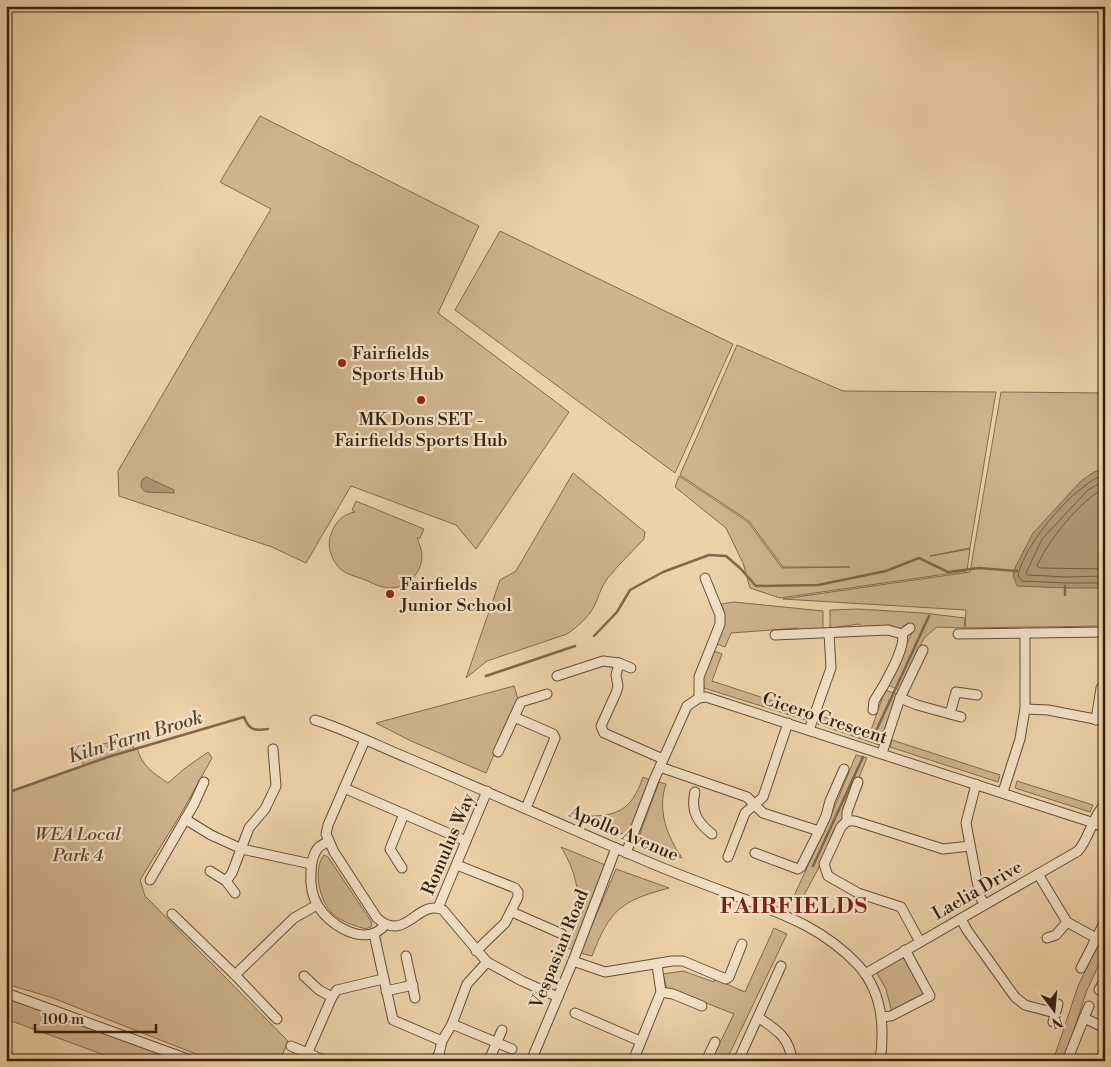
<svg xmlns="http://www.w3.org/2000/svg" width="1111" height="1067" viewBox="0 0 1111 1067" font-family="'Libre Bodoni',serif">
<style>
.green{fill:#ceb48f;stroke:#826b4e}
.water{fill:#af9674;stroke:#7f684b}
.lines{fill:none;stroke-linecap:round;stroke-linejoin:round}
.shore{stroke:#725c41;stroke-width:1}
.stream{stroke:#7f684b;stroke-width:2.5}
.minor-casing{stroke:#644e35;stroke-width:11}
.minor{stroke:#f3e2c7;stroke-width:9}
.poi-dot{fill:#8f2418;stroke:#f3e2c7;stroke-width:2}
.labels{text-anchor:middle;stroke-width:4.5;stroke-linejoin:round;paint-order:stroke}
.poi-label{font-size:18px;fill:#36220e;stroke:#f3e2c7;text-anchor:start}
.street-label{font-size:18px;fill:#36220e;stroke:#f3e2c7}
.park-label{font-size:18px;font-style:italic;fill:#5c462e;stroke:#f3e2c7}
.water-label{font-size:19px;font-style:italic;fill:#5a452d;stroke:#f3e2c7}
.district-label{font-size:22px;font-weight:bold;letter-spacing:1px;fill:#7a1f14;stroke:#f3e2c7}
</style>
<rect width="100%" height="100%" fill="#edd2a9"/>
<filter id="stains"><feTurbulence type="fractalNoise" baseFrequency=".004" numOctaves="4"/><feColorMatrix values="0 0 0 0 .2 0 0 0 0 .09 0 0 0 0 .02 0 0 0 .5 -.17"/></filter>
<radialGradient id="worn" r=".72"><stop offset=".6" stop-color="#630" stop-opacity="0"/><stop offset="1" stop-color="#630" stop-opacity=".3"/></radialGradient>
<!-- green -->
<g class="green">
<polygon points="260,116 479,226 438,313 569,412 476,549 456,525 351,486 306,563 272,547 119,496 118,471 271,209 220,182"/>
<polygon points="500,231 733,344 675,473 455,310"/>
<polygon points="737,345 843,391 996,392 970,548 930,556 970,549 967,571 780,598 750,588 743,563 726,528 675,487 679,476 748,522 782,568 850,567 783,567 749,521 680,475"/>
<polygon points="1001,392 1105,393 1105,626 965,628 966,610 783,599 970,572"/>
<path d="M 573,473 L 645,532 L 644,539 C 632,552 618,565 607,579 C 602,586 600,592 597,600 C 592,614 579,626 567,634 L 487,661 L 466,678 L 500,580 L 516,571 Z"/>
<path d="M 356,501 L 424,529 L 420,538 L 417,538 C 419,543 422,550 422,556 C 422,573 407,588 390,588 C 381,588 373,583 365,580 C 358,577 349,575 343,571 C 332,563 326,546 331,534 C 335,522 343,514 355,512 L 352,510 Z"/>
<path d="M 734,602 L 823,611 L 823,629 L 801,631 L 798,628 L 731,633 L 725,647 L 717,644 C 722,631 729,618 721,604 Z"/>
<polygon points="858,609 923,613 965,618 964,628 937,627 924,638 899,690 888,685 914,628 901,630 890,625 864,628 859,624 830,628 830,610"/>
<polygon points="714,651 722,654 712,681 812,714 809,721 704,688 703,678"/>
<polygon points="514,686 518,699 486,773 411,741 376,723"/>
<polygon points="885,690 897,694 879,745 818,724 821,716 870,733"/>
<path d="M 131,737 L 134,749 L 137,748 C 142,766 153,773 168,783 L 184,769 L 208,752 L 212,758 L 182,812 L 140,880 L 145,896 L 288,1041 L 282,1056 L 292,1061 L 214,1061 L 50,997 L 6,984 L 6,794 L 83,766 L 83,749 Z"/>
<polygon points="892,740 1000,775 998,782 890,747"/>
<polygon points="856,755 867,758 839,826 834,829 818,869 800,903 792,900 828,823"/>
<path d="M 643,777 L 652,781 L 630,837 L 579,816 C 616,817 631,812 643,777 Z"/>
<polygon points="1017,781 1093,805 1090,812 1015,788"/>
<path d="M 659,782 L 666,784 C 657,810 667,836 682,858 L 638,839 Z"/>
<path d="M 561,847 L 608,866 L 573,950 L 565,947 C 569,937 577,925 578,914 C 580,889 574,868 561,847 Z"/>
<path d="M 324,855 L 328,857 L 371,921 L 372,926 L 366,929 C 355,926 342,922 333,914 C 320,902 312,870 324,855 Z"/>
<path d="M 616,869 L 669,888 C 621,901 610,909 592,956 L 580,953 Z"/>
<polygon points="774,928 787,934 726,1061 711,1061 734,1014 676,991 667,990 663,974 683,971 714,982 715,979 745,992"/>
<polygon points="1105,929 1105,952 1087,990 1064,1061 1053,1061 1078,986"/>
<polygon points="905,952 928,994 892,1013 886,989 875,970"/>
<polygon points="6,993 193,1061 121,1061 6,1019"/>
</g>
<!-- water -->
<g class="water">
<polygon points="1105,468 1105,588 1067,588 1017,586 1013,575 1015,568 1033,533 1081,481 1094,472"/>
<path d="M 146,477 L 174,490 L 174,493 L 146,492 C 141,489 140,486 142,480 Z"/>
</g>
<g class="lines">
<!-- shore -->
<g class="shore">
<path d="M 1105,474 C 1073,486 1026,542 1018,575 L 1022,581 L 1067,583 L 1105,583"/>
<polyline points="1105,480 1088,490 1042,539 1026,573 1028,575 1067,577 1105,576"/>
<path d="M 1105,488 C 1081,499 1047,542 1037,566 L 1040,568 L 1105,569"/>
</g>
<!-- stream -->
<g class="stream">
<polyline points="1065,595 1065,586"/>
<polyline points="594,636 617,612 630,590 663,572 709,555 726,556 740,568 756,586 818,585 886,571 919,558 948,572 979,568 1017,571"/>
<polyline points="486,676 575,646"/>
<polyline points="876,731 929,616"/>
<path d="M 6,793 L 108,757 L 244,717 C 249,730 254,731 268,729"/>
<polyline points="813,866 863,757"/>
</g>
<defs>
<g id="minor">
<polyline points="902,634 910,628"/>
<polyline points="958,634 1105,632"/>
<path d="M 775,635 L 888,630 L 902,634 C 907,647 882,689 874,701 L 873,710"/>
<polyline points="619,663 616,675 618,686 616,693 601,726 604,733 663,759"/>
<polyline points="557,676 603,661 619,663 631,668"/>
<polyline points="699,698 699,677 720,624 720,615 705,578"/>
<polyline points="900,698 917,705 961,717"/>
<polyline points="1025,709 1048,710 1105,721"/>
<polyline points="950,714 956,692 977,695"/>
<polyline points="514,717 553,734 555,738 526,808"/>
<path d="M 315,720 C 347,730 378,746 410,759 C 486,791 562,825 639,858 C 673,873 709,886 744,899 C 788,916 825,930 858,965 C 882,991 885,1027 880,1061"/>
<polyline points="1096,720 1101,688"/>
<polyline points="809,730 831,668 829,633"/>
<path d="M 365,740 L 328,825 L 326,834 L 334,852 L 377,918 C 406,944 417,898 443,910 L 487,962 L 522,981 L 558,997"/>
<polyline points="498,752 521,702 547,694"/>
<polyline points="882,753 900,698 923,650"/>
<polyline points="660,767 747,797 763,813 819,831"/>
<polyline points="976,784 966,823 980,897 985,904"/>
<polyline points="344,788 466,841"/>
<path d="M 695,792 C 690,811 698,823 712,834"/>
<polyline points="1003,792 1020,739 1025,709 1025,633"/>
<polyline points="185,819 211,835 242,849 311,864"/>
<polyline points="847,821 847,812 858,782"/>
<path d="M 329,841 C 326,843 321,845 319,847 C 313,853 311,865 311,872 C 310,884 312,896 318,906 C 330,926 366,948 385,925"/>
<polyline points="626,853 654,780 687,706 699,698 706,697 1094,823 1105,828"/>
<polyline points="755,853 798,869 801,867 819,831 826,816 830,801 844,769"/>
<polyline points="728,857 745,813 763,797 788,723"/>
<polyline points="457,865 515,888 518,892 518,897 505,923 476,951"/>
<polyline points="402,868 390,849 404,814"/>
<polyline points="210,871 226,881 235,893"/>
<polyline points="1038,874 1067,922 1096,938"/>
<polyline points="150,880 194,804 204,782"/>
<polyline points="226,881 232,873 249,828 265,809 276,786 273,749"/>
<polyline points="438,908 487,791"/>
<polyline points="512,912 562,934"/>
<polyline points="172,914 235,975 277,1019"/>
<polyline points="961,919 967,930 1015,997 1025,1005 1055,1013"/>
<polyline points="374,934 393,1020 442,1041"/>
<polyline points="1047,938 1056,935 1067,922"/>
<polyline points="920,942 901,907 858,893 828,876 824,864 841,827 847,821 855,821 943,849 970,846"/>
<polyline points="406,956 415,998"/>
<polyline points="573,961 605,972 672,961 683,961 726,979 729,977 742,944"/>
<polyline points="1081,968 1105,921"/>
<path d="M 865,974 L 1078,851 C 1090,837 1092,817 1105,804"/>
<polyline points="235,975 294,918 317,905"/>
<polyline points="304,976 319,990 332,997"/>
<polyline points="1099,990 1105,979"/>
<polyline points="386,991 413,985"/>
<polyline points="661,992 673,994 702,1006"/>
<polyline points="6,993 193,1061"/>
<polyline points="1089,1006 1084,1018 1105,1028"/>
<polyline points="575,1013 640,1041"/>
<polyline points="882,1017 891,1016 930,996 905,950"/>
<path d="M 759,1018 C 776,1029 790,1038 792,1061"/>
<polyline points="1053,1022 1058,1004"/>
<polyline points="452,1024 512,1049"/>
<polyline points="291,1046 326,1061"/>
<polyline points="308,1052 332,997 337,990 383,979"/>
<polyline points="490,1058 502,1030"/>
<polyline points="434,1061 439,1054 442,1041 452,1024 467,984 487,962"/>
<polyline points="531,1061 573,961 616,848"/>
<polyline points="633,1061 661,992 657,965"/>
<polyline points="706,1061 715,1042"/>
<polyline points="738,1061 781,966"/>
<polyline points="1067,1061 1084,1018"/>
</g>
</defs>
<!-- minor casing -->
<use href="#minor" class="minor-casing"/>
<!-- minor -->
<use href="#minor" class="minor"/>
</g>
<!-- markers -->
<g class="poi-dot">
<circle cx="342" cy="363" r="5"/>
<circle cx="421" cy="400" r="5"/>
<circle cx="390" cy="594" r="5"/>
</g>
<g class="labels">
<!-- poi labels -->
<g class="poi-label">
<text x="352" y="359">Fairfields<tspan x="352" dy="21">Sports Hub</tspan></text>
<text x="421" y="425" text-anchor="middle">MK Dons SET -<tspan x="421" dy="21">Fairfields Sports Hub</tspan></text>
<text x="400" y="590">Fairfields<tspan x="400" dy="21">Junior School</tspan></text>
</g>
<!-- street labels -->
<g class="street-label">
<text transform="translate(825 718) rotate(18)" y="6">Cicero Crescent</text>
<text transform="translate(624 833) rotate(23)" y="6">Apollo Avenue</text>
<text transform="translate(448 844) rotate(-67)" y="6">Romulus Way</text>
<text transform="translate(977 890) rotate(-30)" y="6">Laelia Drive</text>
<text transform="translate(559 949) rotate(-68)" y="6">Vespasian Road</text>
</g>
<!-- park labels -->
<g class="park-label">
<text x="78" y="840">WEA Local<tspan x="78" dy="21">Park 4</tspan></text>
</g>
<!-- water labels -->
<g class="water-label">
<text transform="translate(135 736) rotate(-17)" y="7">Kiln Farm Brook</text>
</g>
<!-- district labels -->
<g class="district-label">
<text x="794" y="913">FAIRFIELDS</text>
</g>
</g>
<!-- margin -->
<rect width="1111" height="1067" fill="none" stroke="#edd2a9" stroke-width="25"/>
<rect x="8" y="8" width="1096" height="1052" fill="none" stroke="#36220e" stroke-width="2.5"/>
<rect x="12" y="12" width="1086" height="1042" fill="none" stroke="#36220e"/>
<!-- north arrow -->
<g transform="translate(1054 1010) rotate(164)" stroke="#f3e2c7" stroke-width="4" paint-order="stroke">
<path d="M0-4L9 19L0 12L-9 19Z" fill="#36220e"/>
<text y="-8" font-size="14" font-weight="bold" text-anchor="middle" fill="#36220e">N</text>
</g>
<!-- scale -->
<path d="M35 1024v8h121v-8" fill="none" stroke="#36220e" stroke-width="2.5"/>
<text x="42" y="1024" font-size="15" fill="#36220e" stroke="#f3e2c7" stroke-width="4" paint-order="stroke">100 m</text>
<rect width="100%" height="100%" filter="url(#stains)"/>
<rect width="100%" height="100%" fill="url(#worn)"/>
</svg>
